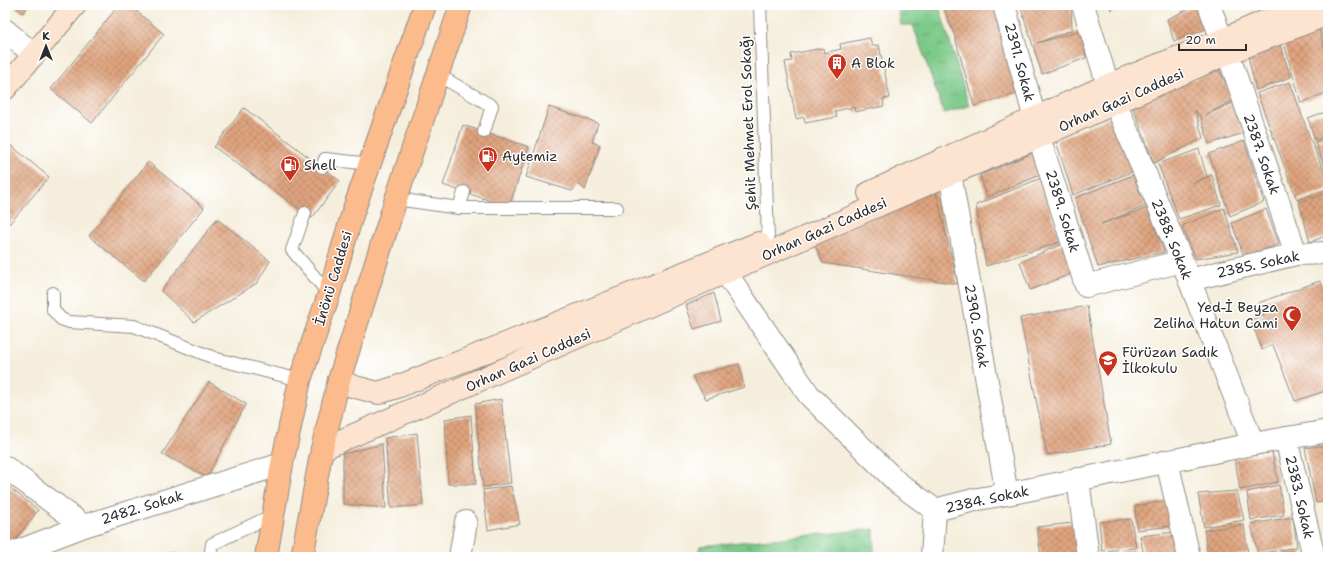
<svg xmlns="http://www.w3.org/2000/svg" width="1333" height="562" viewBox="0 0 1333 562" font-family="'Shantell Sans',sans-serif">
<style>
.grass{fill:url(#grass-tufts);stroke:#537a5a}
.building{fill:url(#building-cross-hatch)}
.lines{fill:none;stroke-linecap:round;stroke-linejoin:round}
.lane-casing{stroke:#908c84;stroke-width:14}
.street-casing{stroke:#908c84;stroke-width:24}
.secondary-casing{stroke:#908c84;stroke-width:24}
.primary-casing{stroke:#908c84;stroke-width:24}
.lane{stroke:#fff;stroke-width:12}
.street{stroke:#fff;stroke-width:22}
.secondary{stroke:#fde4d1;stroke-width:22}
.primary{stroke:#fbbb8d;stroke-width:22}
.labels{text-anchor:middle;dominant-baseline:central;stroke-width:3;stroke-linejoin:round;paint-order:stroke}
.street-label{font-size:14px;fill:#2b2b2b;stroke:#fff}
.poi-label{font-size:14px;fill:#2b2b2b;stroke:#fff;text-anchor:start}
</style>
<defs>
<pattern id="grass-tufts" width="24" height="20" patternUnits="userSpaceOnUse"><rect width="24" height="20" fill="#7bc989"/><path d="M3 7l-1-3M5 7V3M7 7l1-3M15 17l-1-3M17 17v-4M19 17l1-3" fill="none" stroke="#65a370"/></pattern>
<pattern id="building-cross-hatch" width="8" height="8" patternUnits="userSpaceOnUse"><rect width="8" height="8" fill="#e0a47f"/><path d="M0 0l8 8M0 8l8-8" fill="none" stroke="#b68668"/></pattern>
</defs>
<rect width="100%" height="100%" fill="#fff"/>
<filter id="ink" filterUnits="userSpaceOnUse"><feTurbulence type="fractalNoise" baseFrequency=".025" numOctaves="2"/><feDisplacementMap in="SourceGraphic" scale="8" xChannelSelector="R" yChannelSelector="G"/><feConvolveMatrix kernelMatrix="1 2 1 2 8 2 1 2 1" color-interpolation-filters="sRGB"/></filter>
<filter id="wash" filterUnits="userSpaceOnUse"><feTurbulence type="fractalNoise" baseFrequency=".012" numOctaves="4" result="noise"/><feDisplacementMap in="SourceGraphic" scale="16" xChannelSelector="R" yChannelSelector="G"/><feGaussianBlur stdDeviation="0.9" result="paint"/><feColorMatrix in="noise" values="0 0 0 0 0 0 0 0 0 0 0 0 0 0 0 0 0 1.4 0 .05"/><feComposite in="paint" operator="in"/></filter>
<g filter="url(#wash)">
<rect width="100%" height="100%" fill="#f5eedc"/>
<path class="grass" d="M897 5H915V8L940 9 969 106 944 113 913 25H901Z
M874 529V557H697L700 546Z"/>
<g id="blocks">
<path class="building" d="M13 5H29L23 13Z
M119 5H129L164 34 92 123 51 89Z
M943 5H994L1023 92 974 106 955 37Z
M1020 5H1071L1072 30 1037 43 1081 31 1086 58 1042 74Z
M1110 5H1122L1111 10Z
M1198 5 1206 29 1174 41 1167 19Z
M1318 25 1328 60V92L1301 103 1283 40Z
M870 38 872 46 879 45 890 98 883 99 884 106 855 112 854 107 835 111 837 117 805 123 804 117 796 119 785 62 792 61 791 54 823 48 824 53 841 49 840 44Z
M1280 45 1291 77 1256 90 1248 56Z
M1219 70 1234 100 1205 115 1233 103 1244 133 1209 144 1201 117 1195 110 1203 138 1154 163 1131 102Z
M1290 82 1310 138 1328 181V189L1297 200 1257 93Z
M549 107 598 123 592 142 600 145 585 190 579 184 572 191 526 177Z
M244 108 340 181 312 218 214 147Z
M1328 111V135L1315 140 1308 118Z
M1113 116 1134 171 1073 195 1056 141Z
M463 125 529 147 509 207 443 185Z
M1328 138V170L1326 171 1315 142Z
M1244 141 1264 202 1230 216 1209 154Z
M8 143 49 177 5 229V147Z
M1199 149 1207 177 1193 183 1212 175 1221 205 1179 219 1158 164Z
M1033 153 1040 175 987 197 980 175Z
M148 162 204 208 144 281 89 236Z
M1133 175 1146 206 1101 224 1148 208 1164 252 1098 267 1075 198Z
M1041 178 1060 242 986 266 976 205Z
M935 188 958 284 823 263 815 245Z
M1328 193V235L1310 242 1299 202Z
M1224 208 1238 252 1196 259 1182 226Z
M1266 209 1279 244 1244 257 1232 223Z
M217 219 270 261 257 283 194 322 161 291Z
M1065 243 1073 273 1030 290 1020 262Z
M1320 281 1326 293 1328 292V390L1295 401 1273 345 1262 350 1251 320 1264 315 1258 303Z
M714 293 721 321 694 329 686 305Z
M1087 306 1111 444 1047 455 1020 318Z
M739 364 744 387 706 399 692 376Z
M209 382 246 404 207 477 162 454Z
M501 399 511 483 483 487 475 404Z
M471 415 476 484H448L445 419Z
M417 433 423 505 391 508 385 438Z
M382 444 386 508 343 504V454Z
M1328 445V501L1316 503 1305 448Z
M1272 452 1278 482 1240 490 1235 459Z
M5 484 38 510 14 542 5 536Z
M1279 485 1284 515 1251 520 1247 492Z
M511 486 520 524 488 530 483 490Z
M1237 491 1244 520 1204 527 1198 494Z
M1170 500 1173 526 1137 530 1135 506Z
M1293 517 1297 547 1258 554 1251 524Z
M1131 519 1136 548 1102 551 1099 522Z
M1073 523 1080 557H1041L1037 527Z
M1244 525 1248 553 1230 557H1208L1204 530Z
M1175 532 1180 557H1144L1140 536Z
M1136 551 1137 557H1101V555Z
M1300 551 1301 557H1257V556Z
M172 553 192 556V557H171Z"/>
</g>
</g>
<g filter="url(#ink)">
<use href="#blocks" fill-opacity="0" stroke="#908c84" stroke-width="1"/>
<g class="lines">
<defs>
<path id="lane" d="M760 5 768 239
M438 75 492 106 484 132
M322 167 325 159 371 164
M396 199 459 208 464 192
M459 208H617
M305 213 292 250 329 294
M53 293V310L61 319 69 322 134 326 217 359 300 380
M210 557 212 544 273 515"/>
<path id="street" d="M1004 5 1035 119
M1083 5 1108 85
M1209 5 1222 40
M5 30 34 55
M1228 53 1296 254
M1115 102 1182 261 1253 444
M1039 137 1086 286 1182 261
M944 158 950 174 1007 494
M726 273 809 395 898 483 935 510 978 499 1007 494 1253 444 1328 431
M1189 280 1296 254 1328 253
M1286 438 1314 557
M1167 461 1189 557
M5 467 84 526
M1078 479 1088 557
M5 556 84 526 282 464
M460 557 466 522
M932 557 935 510"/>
<path id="secondary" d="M5 89 75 5
M869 193 1108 85 1222 40 1302 5
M339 380 352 386 378 393 397 387 759 243
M322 449 950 174 1039 137 1228 53 1328 14"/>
<path id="primary" d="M266 557 282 464 300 380 329 294 353 212 425 5
M302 557 322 449 339 380 396 199 461 5"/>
</defs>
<use href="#lane" class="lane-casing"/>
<use href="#street" class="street-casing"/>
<use href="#secondary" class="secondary-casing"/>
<use href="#primary" class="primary-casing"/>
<use href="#lane" class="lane"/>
<use href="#street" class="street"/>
<use href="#secondary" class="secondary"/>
<use href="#primary" class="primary"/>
</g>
</g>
<defs>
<symbol id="building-pin" viewBox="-11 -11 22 30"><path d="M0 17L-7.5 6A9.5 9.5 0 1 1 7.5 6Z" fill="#c8321e" stroke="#fff"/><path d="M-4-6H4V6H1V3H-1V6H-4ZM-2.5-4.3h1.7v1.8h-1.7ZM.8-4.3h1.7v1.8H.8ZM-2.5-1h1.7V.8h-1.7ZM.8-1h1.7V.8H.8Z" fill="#fff"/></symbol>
<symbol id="fuel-pin" viewBox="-11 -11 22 30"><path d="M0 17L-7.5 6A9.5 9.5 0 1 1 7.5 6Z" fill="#c8321e" stroke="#fff"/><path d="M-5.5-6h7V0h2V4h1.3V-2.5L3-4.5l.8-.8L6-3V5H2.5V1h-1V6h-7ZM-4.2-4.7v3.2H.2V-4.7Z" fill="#fff"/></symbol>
<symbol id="mosque-pin" viewBox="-11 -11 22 30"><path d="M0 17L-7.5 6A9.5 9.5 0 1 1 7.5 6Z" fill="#c8321e" stroke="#fff"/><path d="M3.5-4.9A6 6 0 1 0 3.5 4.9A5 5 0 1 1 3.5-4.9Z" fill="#fff"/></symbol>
<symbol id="school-pin" viewBox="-11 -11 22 30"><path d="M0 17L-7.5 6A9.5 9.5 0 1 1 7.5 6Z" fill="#c8321e" stroke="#fff"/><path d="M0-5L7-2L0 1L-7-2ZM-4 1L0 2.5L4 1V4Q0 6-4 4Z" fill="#fff"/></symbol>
</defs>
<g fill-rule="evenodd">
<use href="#building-pin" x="826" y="52" width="22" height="30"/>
<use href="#fuel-pin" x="477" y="145" width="22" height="30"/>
<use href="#fuel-pin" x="279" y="154" width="22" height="30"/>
<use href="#mosque-pin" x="1281" y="304" width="22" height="30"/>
<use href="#school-pin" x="1097" y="349" width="22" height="30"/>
</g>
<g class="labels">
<g class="street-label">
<text transform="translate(1020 62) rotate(75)">2391. Sokak</text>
<text transform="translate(1121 100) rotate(-24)">Orhan Gazi Caddesi</text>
<text transform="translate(748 123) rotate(-92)">Şehit Mehmet Erol Sokağı</text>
<text transform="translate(1262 154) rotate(71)">2387. Sokak</text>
<text transform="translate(1063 211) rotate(73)">2389. Sokak</text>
<text transform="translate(824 229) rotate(-24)">Orhan Gazi Caddesi</text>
<text transform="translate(1172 239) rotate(68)">2388. Sokak</text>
<text transform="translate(1258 264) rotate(-12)">2385. Sokak</text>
<text transform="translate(333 278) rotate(-73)">İnönü Caddesi</text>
<text transform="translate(977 326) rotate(80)">2390. Sokak</text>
<text transform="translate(528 360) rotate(-24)">Orhan Gazi Caddesi</text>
<text transform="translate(1300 497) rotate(77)">2383. Sokak</text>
<text transform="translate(987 499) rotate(-12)">2384. Sokak</text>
<text transform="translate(142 507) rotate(-17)">2482. Sokak</text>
</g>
<g class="poi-label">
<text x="851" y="63">A Blok</text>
<text x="502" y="156">Aytemiz</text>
<text x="304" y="165">Shell</text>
<text x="1278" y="307" text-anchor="end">Yed-İ Beyza<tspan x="1278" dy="16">Zeliha Hatun Cami</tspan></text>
<text x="1122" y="352">Fürüzan Sadık<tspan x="1122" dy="16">İlkokulu</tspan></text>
</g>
</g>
<rect width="1333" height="562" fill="none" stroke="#fff" stroke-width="20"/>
<g transform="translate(46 46)" stroke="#ffffff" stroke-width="3" paint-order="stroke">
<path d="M0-3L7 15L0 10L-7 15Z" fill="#2b2b2b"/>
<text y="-6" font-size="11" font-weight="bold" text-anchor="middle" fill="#2b2b2b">K</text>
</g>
<path d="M1179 44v6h67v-6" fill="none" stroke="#2b2b2b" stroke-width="2"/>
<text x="1185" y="44" font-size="12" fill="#2b2b2b" stroke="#ffffff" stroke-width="3" paint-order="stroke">20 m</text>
</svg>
